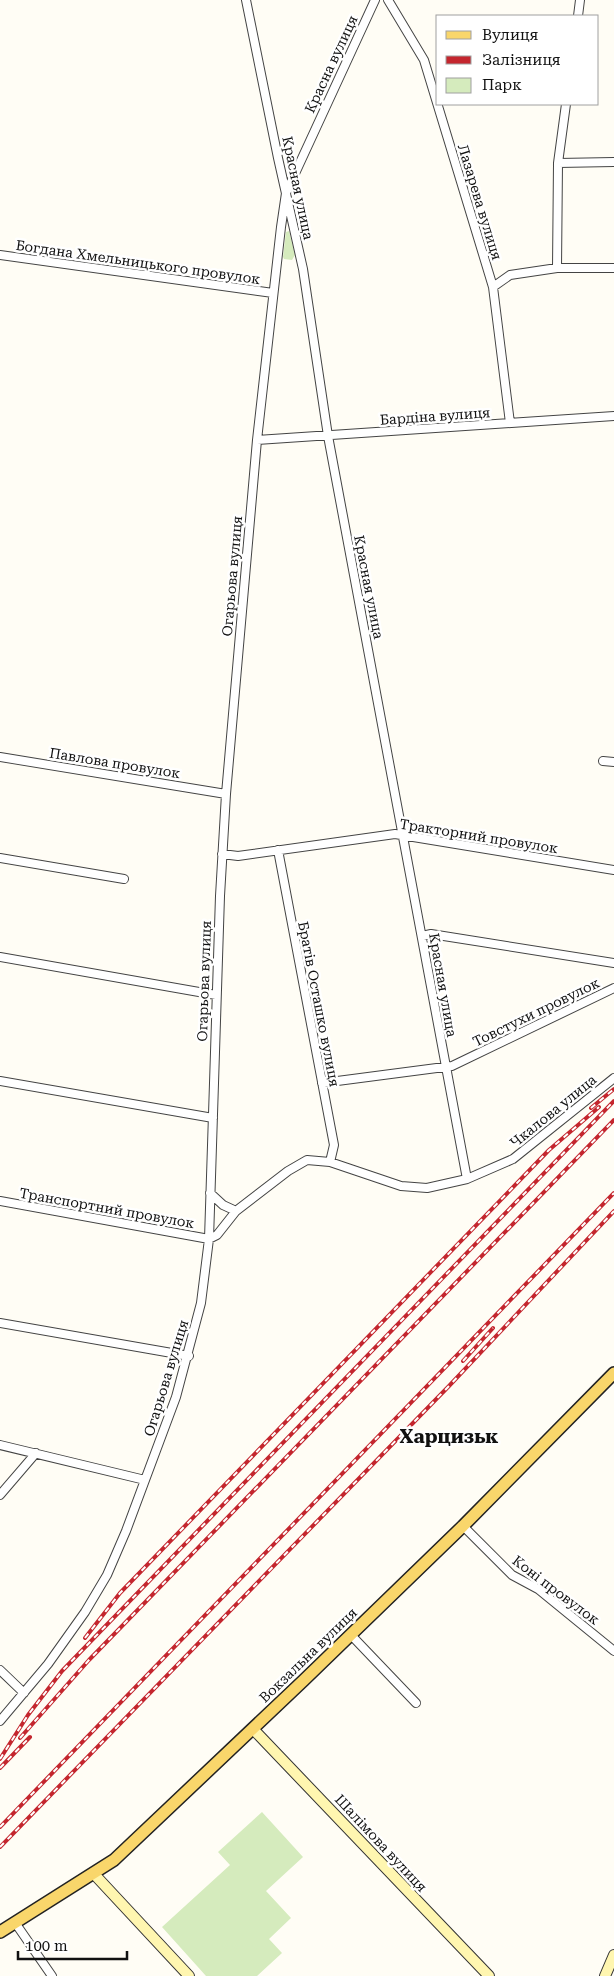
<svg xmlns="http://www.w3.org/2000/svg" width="614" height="1976" viewBox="0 0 614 1976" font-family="'Roboto Serif',serif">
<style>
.green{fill:#d5ebbd}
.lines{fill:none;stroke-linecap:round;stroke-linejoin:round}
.street-casing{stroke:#444;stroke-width:10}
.secondary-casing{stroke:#333;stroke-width:12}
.primary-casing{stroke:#222;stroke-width:14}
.street{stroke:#fff;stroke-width:8}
.secondary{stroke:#fff6b0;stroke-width:10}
.primary{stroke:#f9d66b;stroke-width:11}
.rail-casing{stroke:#c4262e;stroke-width:4}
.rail{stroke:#fff;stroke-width:2;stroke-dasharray:5.5;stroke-linecap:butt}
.labels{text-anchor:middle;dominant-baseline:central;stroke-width:5;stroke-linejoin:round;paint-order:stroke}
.street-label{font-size:14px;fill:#111;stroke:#fff}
.district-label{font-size:19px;font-weight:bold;fill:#111;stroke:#fff}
</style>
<rect width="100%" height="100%" fill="#fffdf5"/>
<path class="green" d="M289 231 295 255 292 260 284 259 283 257 286 232Z
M262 1812 303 1857 266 1891 291 1918 269 1939 282 1953 257 1976H206L162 1927 230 1865 218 1852Z"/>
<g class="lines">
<defs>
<path id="street" d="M246 0 278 158 303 269 328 436 467 1179
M388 0 424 60 493 287 510 423
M578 16 580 0
M558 163 614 162
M0 255 273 293
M557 268 558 163 566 104
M493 287 510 275 557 268H614
M257 440 614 416
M0 757 226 794
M603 761 614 762
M278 850 334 1145 330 1162
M222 854 238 856 395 834 614 870
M0 858 124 879
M422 936 431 934 614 963
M0 957 216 995
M0 1081 213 1118
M322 1083 452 1066 614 988
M210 1193 223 1205 236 1211 288 1171 307 1160 330 1162 401 1186 427 1188 467 1179 513 1159 614 1078
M0 1201 209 1239 217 1235 236 1211
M0 1323 189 1356
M0 1445 145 1480
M0 1495 36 1453
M463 1526 512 1575 538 1589 614 1651
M351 1635 416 1703
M0 1670 24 1693
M0 1721 48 1664 85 1612 107 1575 126 1531 176 1397 201 1303 209 1239 220 896 226 794 257 440 281 227 286 193 375 0
M16 1924 52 1976"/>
<path id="secondary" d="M253 1729 489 1976
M94 1874 189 1976
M605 1976 614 1955"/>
<path id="primary" d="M0 1932 114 1860 304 1680 463 1526 614 1373"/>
</defs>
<use href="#street" class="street-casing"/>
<use href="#secondary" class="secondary-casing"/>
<use href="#primary" class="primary-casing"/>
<use href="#street" class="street"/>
<use href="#secondary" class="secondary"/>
<use href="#primary" class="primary"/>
<defs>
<path id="rail" d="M591 1108 614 1089
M463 1361 493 1328
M85 1638 120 1593 549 1150 599 1107
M20 1738 89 1660 614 1120
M0 1759 28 1715 62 1671 614 1101
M0 1768 30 1737
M0 1827 614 1193
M0 1847 449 1386 614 1211"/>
</defs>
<use href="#rail" class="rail-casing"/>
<use href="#rail" class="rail"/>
</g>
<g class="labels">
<g class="street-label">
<text transform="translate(331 64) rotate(-65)">Красна вулиця</text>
<text transform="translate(298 188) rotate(78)">Красная улица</text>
<text transform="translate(480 202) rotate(73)">Лазарева вулиця</text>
<text transform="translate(138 262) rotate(8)">Богдана Хмельницького провулок</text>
<text transform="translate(435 416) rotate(-4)">Бардіна вулиця</text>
<text transform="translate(232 576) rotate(-85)">Огарьова вулиця</text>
<text transform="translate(369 587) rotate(79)">Красная улица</text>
<text transform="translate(115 763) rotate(9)">Павлова провулок</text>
<text transform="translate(479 836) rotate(9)">Тракторний провулок</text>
<text transform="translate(204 981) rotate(-88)">Огарьова вулиця</text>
<text transform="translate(443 985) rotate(80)">Красная улица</text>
<text transform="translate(319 1004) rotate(79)">Братів Осташко вулиця</text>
<text transform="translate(536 1012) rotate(-26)">Товстухи провулок</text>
<text transform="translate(553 1111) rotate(-39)">Чкалова улица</text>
<text transform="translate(107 1208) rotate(10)">Транспортний провулок</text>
<text transform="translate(166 1378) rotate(-73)">Огарьова вулиця</text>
<text transform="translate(556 1590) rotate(37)">Коні провулок</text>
<text transform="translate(308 1655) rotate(-44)">Вокзальна вулиця</text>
<text transform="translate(381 1843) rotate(47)">Шалімова вулиця</text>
</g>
<g class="district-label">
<text x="449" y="1436">Харцизьк</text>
</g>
</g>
<rect x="436" y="15" width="162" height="90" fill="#ffffff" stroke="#a0a0a0"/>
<rect x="446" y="31" width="25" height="8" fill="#f9d66b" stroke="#a0a0a0"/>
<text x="482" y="40" font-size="15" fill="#111111">Вулиця</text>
<rect x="446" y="56" width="25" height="8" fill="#c4262e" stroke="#a0a0a0"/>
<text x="482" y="65" font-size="15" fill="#111111">Залізниця</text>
<rect x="446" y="78" width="25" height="15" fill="#d5ebbd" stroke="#a0a0a0"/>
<text x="482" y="90" font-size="15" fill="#111111">Парк</text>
<path d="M18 1951v8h109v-8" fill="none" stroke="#111111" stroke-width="2.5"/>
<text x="25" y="1951" font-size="15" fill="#111111" stroke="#ffffff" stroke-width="4" paint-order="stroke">100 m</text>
</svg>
